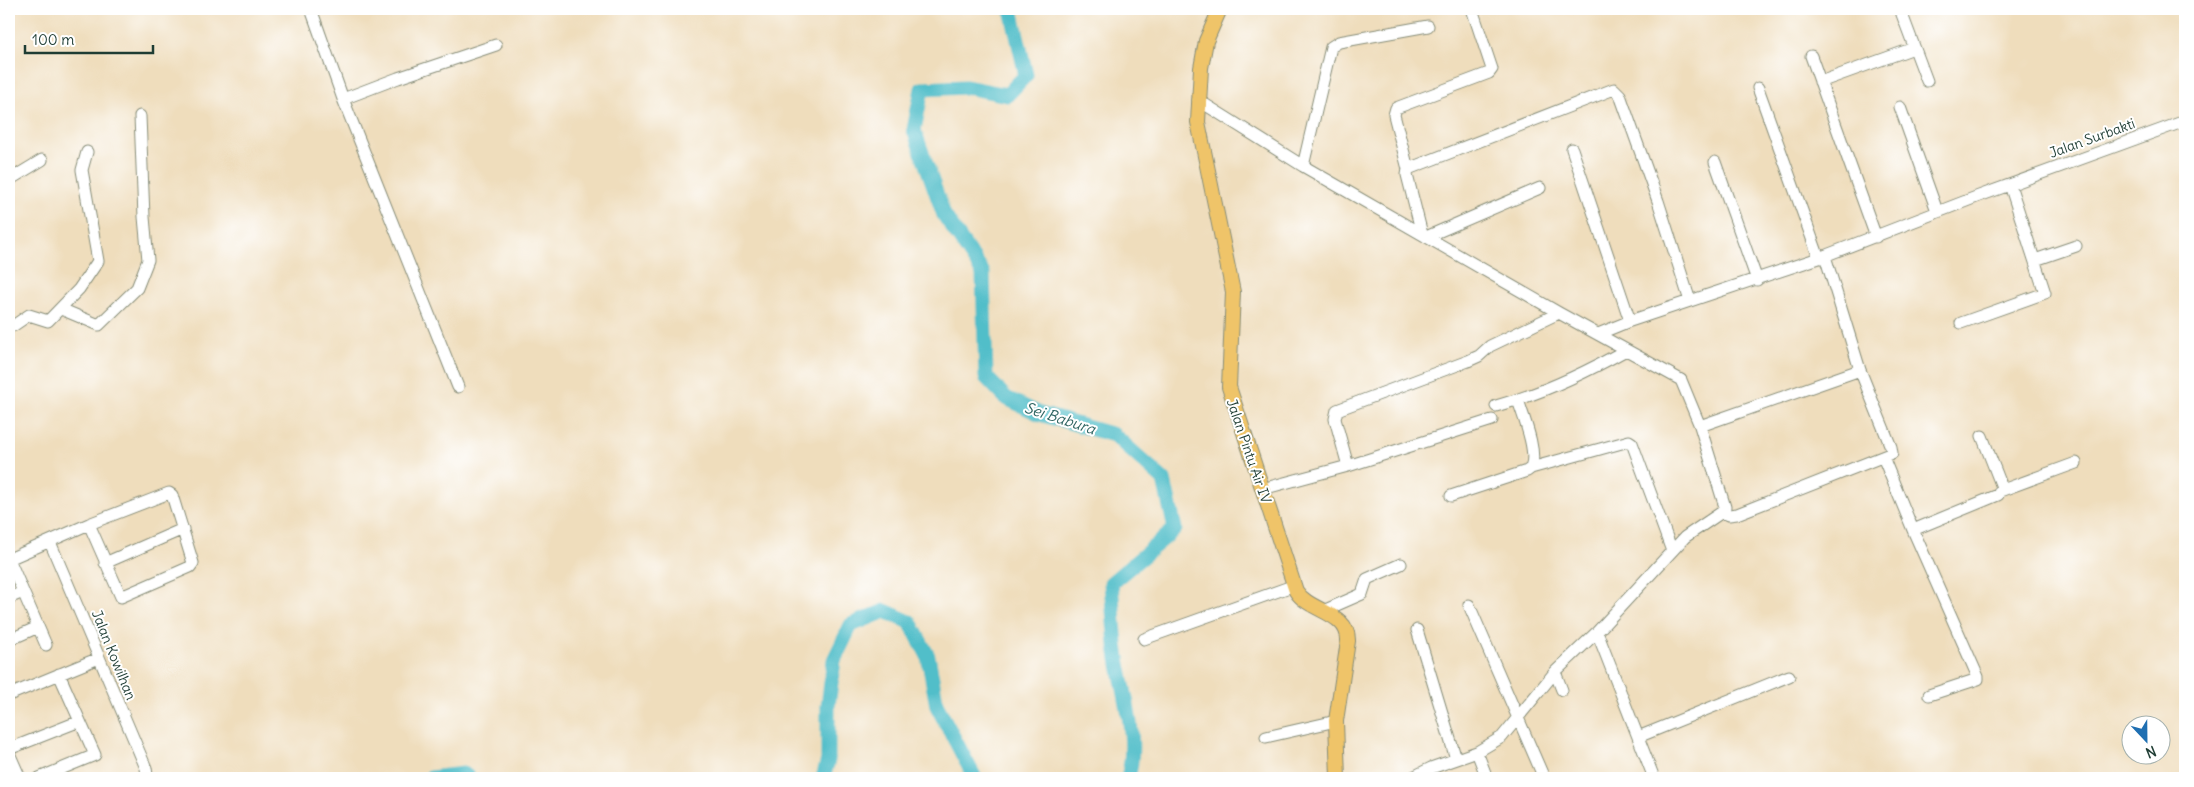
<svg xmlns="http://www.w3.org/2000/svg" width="2194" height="787" viewBox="0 0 2194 787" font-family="Delius,sans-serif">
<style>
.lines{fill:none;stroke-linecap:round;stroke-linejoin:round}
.river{stroke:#51bec9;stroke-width:15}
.minor-casing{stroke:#878d78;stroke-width:13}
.major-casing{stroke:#878d78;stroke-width:16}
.minor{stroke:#fff;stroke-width:11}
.major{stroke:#efc469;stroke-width:14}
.labels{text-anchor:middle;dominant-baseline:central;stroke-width:4;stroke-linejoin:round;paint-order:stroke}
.street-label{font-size:14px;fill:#1f3d34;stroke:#fff}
.water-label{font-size:15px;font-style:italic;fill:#2e6461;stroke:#fff}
</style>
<rect width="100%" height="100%" fill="#fff"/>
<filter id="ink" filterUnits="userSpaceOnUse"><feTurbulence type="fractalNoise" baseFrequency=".02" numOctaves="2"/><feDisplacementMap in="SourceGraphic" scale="10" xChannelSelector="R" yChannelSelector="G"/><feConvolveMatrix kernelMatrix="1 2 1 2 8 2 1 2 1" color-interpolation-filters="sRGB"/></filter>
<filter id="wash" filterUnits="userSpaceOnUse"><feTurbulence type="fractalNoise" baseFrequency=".0096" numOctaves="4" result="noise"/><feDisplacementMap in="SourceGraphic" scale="20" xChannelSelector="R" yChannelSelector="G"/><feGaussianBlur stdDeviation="1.12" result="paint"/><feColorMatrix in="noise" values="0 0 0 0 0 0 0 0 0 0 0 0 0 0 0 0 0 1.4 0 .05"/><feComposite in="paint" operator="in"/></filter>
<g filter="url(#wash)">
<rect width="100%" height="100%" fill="#efddbc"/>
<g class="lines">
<path class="river" d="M1011 9 1026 75 1007 95 966 87 922 89 914 130 944 215 983 273 986 377 1006 398 1040 414 1114 435 1164 480 1175 529 1111 583C1113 606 1114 630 1117 652 1123 694 1139 736 1128 778
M430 778 464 774 469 778
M823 778 828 760V706L834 660 851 625 885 611 910 622 928 656 937 706 975 778"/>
</g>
</g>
<g filter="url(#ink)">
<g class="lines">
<defs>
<path id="minor" d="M311 9 343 99 458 387
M1900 9 1927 81
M1811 56 1876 237
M1820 82 1914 48
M1758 88 1819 258
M343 99 398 78 496 45
M1198 100 1303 166 1559 313 1681 380 1700 426 1725 507 1722 512 1685 537 1597 632 1555 672 1502 737 1477 752 1431 768 1411 778
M1900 107 1937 211
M1572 149 1630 321
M1715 162 1757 280
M1303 166 1331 47 1339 42 1428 26
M1408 169 1394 115 1396 108 1489 73 1492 69 1472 9
M9 180 42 160
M1422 234 1407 175 1408 169 1614 89 1620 95 1658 201 1690 301
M1426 237 1540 188
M2035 260 2076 246
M61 309 99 325 137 288 148 260 144 217 140 116
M1961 323 2045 293 2010 185
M9 326H13L29 315 48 321 79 289 98 261 82 170 87 152
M1598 334 1630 321 1819 258 1979 196 2185 121
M1518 400C1523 416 1538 452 1531 468
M1496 406C1541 394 1585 373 1626 350
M1700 426 1860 370
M1883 457 1913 530 1978 677V679L1929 695
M1348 466 1335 419 1337 410 1468 361 1479 356 1490 346 1559 313
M1262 489 1348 466 1492 420
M2000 491 2076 463
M1451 496 1527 471 1531 468 1629 441 1632 443 1672 551
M1722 512 1729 515 1737 514 1892 453 1891 447 1860 370 1825 256
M1913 530 1998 495 2002 487 1982 436
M50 542 146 768 147 775 143 778
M9 559 89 524 169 493 172 495 193 563 190 567 121 597 89 524
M9 559 46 645
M105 563 183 529
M9 598 23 592
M1469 605 1544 778
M1323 611 1362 594 1367 579 1401 564
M1417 630 1456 759
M1597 632 1654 778
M1144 639 1295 585
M9 640 38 627
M1555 672 1562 690
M9 695 99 658
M1266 737 1336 721
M1638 737 1789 676
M9 749 80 721
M1477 752 1487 778
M9 753 20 778
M39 778 95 755 59 674"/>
<path id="major" d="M1220 9 1206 41 1201 68 1198 122 1233 292 1229 387 1296 591C1309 612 1349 612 1348 641L1336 721 1338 778"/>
</defs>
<use href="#minor" class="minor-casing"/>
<use href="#major" class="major-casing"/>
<use href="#minor" class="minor"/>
<use href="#major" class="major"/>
</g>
</g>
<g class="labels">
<g class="street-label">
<text transform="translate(2092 138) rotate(-20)">Jalan Surbakti</text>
<text transform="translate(1249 451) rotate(71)">Jalan Pintu Air IV</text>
<text transform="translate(114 655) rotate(68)">Jalan Kowilhan</text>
</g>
<g class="water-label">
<text transform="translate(1060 418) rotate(18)">Sei Babura</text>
</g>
</g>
<rect width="2194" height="787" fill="none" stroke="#fff" stroke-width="30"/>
<g transform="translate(2146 740) rotate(158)"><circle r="24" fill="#ffffff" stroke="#a5b1ae"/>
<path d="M0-4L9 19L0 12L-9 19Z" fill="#1f6fb2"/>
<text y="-8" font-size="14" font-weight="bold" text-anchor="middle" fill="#1f3d34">N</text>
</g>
<path d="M25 45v8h128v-8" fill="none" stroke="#1f3d34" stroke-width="2.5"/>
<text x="32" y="45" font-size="15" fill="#1f3d34" stroke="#ffffff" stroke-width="4" paint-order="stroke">100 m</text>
</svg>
